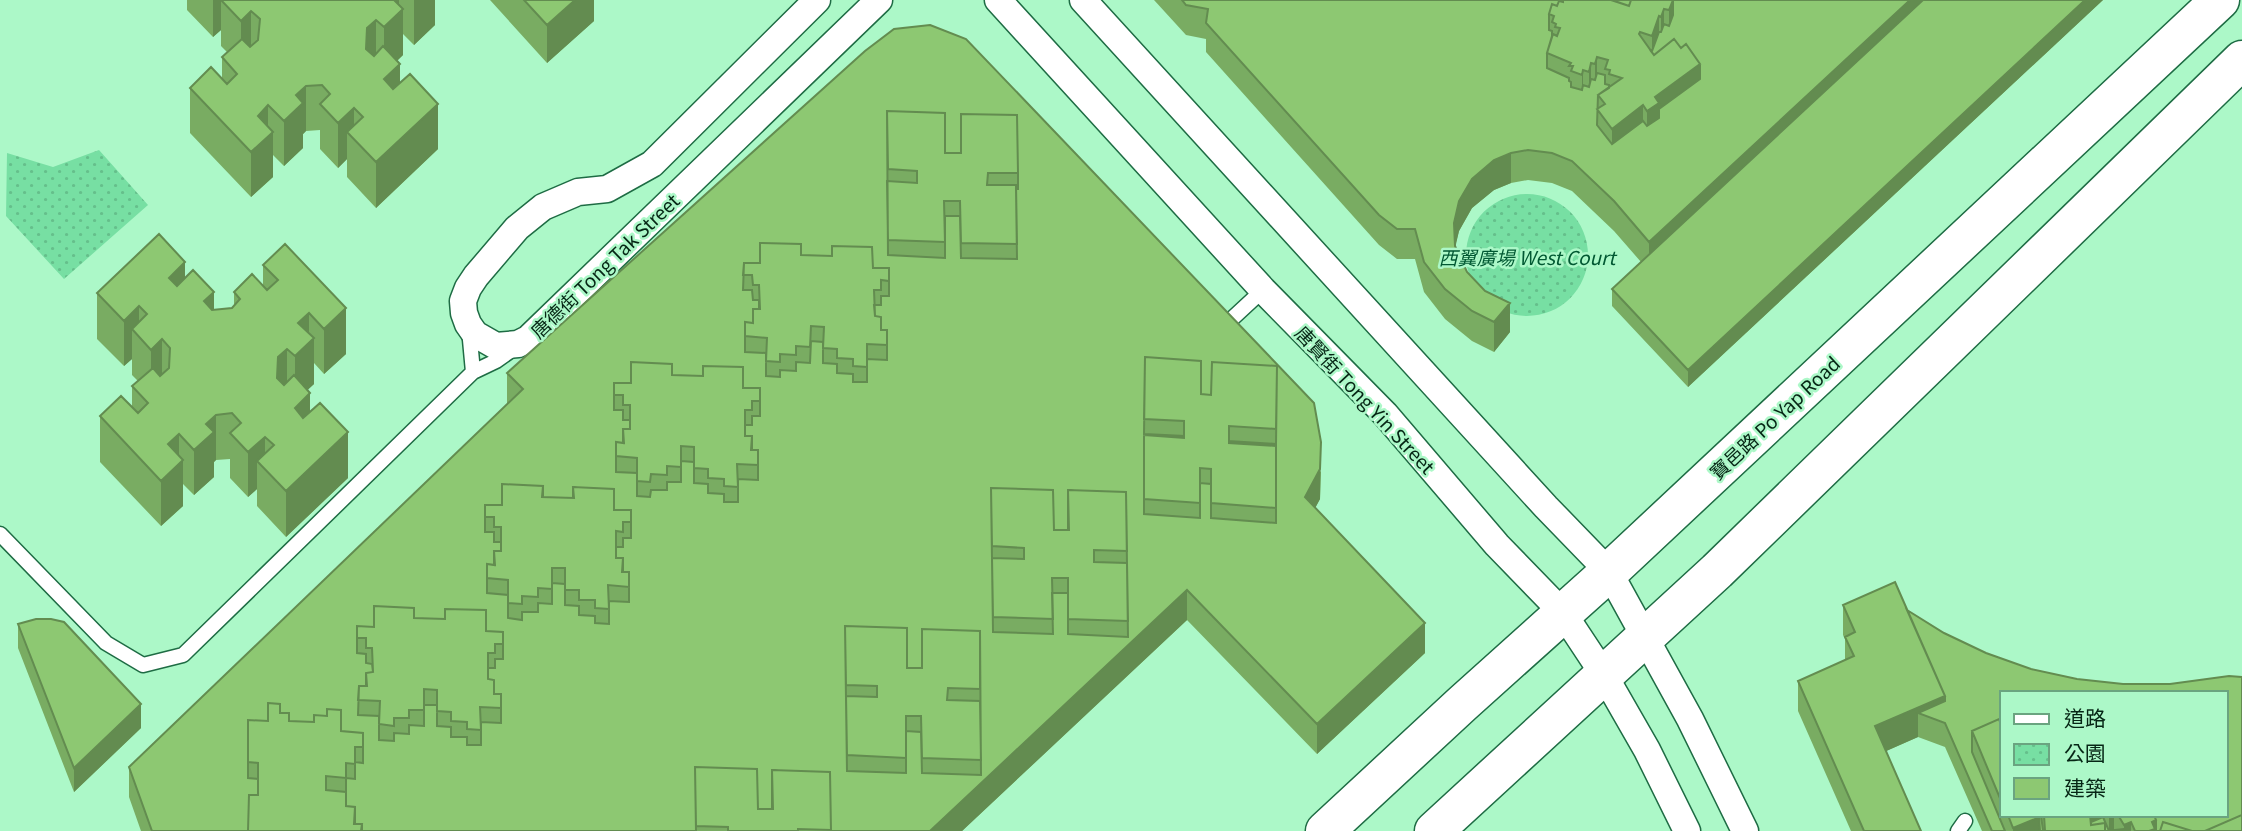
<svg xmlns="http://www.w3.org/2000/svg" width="2242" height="831" viewBox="0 0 2242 831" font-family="Georgia,'Noto Sans TC',serif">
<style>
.park{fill:url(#park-dots)}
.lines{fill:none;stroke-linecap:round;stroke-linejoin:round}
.service-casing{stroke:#1e6c44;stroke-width:17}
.minor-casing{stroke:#1e6c44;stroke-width:29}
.secondary-casing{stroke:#1e6c44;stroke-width:41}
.service{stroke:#fff;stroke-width:14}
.minor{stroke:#fff;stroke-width:26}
.secondary{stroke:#fff;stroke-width:38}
.wall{fill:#79ac62;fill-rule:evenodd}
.shaded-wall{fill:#638c50}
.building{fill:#8dc872;stroke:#638c50;stroke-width:2;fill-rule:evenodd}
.labels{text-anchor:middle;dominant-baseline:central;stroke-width:5;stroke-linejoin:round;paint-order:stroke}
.park-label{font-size:19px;font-style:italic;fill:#005832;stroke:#acf8c8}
.street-label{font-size:19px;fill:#062615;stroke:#acf8c8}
</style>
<defs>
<pattern id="park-dots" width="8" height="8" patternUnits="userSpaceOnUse" patternTransform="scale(1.75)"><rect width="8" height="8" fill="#77dfa3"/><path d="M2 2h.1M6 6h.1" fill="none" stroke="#65bf8b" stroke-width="1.8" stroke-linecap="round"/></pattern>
</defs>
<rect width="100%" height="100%" fill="#acf8c8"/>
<path class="park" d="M99 150 148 205 64 279 6 216 7 153 53 167Z
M1466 255a61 61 0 1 1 122 0a61 61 0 1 1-122 0Z"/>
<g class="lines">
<defs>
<path id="service" d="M1222 328 1263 290
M469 329 473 372
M0 534 106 643 143 665 183 655 473 372 496 361 513 349
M1958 831 1965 821"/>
<path id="minor" d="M817 0 652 164 607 189 578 192 543 207 517 228 476 276 468 288 463 301 464 313 468 324 475 334 496 346 518 344 528 339 879 0
M998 0 1263 290 1385 414 1497 545 1563 613 1604 675 1647 750 1687 831
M1083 0 1546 507 1609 572 1690 719 1745 831"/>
<path id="secondary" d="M1325 831 1462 704 1609 572 2220 0
M1434 831 1717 571 2242 60"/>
</defs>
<use href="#service" class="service-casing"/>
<use href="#minor" class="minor-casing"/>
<use href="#secondary" class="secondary-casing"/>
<use href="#service" class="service"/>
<use href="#minor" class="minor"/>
<use href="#secondary" class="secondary"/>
</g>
<path class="wall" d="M187 0H435V25L414 45 403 34V55L397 61 400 83 438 149 376 208 347 177V159L338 168 320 149V130L306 131 303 134V148L284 166 273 155V177L251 197 190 133V88L222 79V57L227 52 221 46V30L213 37 187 10Z
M490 0H594V21L547 63Z
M1154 0H2103L1688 387 1612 306V289L1641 262 1614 231 1572 191 1552 183 1528 180 1511 183 1494 190 1472 208 1459 231 1455 246 1467 272 1510 332 1494 352 1472 341 1445 319 1424 292 1415 259H1397L1379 245 1206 52V39L1186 35Z
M894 29 1321 472 1320 499 1315 508 1425 653 1317 754 1187 620 962 831H141L129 797V767L508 404 507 403V373Z
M285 244 346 354 324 374 314 363V384L307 390 310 412 348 478 286 537 257 506V489L248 497 230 478V459L216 460 214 462V477L194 495 183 484V506L161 526 100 462V416L132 408V386L138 381 132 375V359L124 366 97 339V293L185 278 214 310 232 308 234 306V292L263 286V265Z
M1895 582 1907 610 1944 633 1986 653 2031 669 2077 679 2123 684H2170L2229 676 2242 677V831H1982L1945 747 1918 737 1886 751 1921 831H1851L1798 711V681L1845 660V639L1843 635V605ZM2002 693H2226V815H2002Z
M18 624 141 728 74 792 18 648Z"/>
<path class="shaded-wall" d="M213 0H229H221V30L213 37Z
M388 0H399V14L403 9V55L384 73V27Z
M414 0H435V25L414 45Z
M575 0H594V21L547 63V25Z
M1667 0H1679L1669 56V10Z
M1910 0H1942L1649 272V242Z
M2085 0H2103L1688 387V370Z
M1664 9V54L1661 62V17Z
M251 11V56L241 66V21Z
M1659 16V61L1700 64V109L1647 156V111L1652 68V36Z
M376 20V65L366 95 367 28Z
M1597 57V103L1595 110V64Z
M1591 63V109L1589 117V72Z
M400 64V109L384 79Z
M1583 70V115L1582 120V75Z
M306 86V131L303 134V148L284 166V121L296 95Z
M438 104V149L376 208V162Z
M268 105V136L273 132V177L251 197V152L258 116Z
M1643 105V151L1612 174V129Z
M354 108V139L347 132V159L338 168V123Z
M1511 153V183L1494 190 1472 208 1459 231 1454 253V223L1459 201 1472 179 1494 160Z
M185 262V307L169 278Z
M214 292V337L204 301Z
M1510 303V332L1494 352V322Z
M139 306V337L132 329V359L124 366V321Z
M346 308V354L324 374V329Z
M309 313V343L314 338V384L295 402V356L298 323Z
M162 339V384L151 395V350Z
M287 349V394L277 378 278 357Z
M310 393V438L295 408Z
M216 415V460L214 462V477L194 495V450L206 424Z
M348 432V478L286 537V491Z
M179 434V464L183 460V506L161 526V481L168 444Z
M265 437V469L257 461V489L248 497V452Z
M1321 442 1320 499 1305 527V497Z
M1187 590V620L962 831H930Z
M1425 623V653L1317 754V724Z
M1945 696V723L1918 713V737L1875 756V726Z
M141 704V728L74 792V768Z
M2089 815H2103V831H2090Z
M2109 815H2114V831H2109Z
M2040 817V831H2013V828Z
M2147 818 2156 820V831H2149Z
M2131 822V831H2124V825Z"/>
<path class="building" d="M221 0H394L403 9 384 27 376 20 367 28 366 49 374 56 383 46 400 64 384 79 393 89 410 74 438 104 376 162 347 132 363 117 354 108 338 123 320 104 330 94 322 85 306 86 296 95 303 103 284 121 268 105 258 116 273 132 251 152 190 88 211 67 227 84 237 74 222 57 242 39 250 47 258 40 260 19 251 11 241 21Z
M524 0H575L547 25Z
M1182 0H1563V2L1559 1 1557 6 1552 4 1549 14V30L1552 31V36L1547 53V68L1569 78V81L1571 82V87L1582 90 1583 85 1589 87 1591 79 1595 80 1597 73 1605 75V84L1609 85V88L1598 95 1597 125 1612 144 1643 121 1647 126 1659 118V109L1700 79V64L1686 44 1681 48 1674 39 1654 55 1650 50 1652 51 1659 32H1661L1664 24 1669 26 1673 15V0H1910L1649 242 1614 201 1572 161 1552 153 1528 150 1511 153 1494 160 1472 179 1459 201 1454 223 1455 246 1467 272 1485 291 1510 303 1494 322 1472 311 1445 289 1424 262 1415 229H1397L1379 215 1206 23 1208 9 1186 5Z
M1563 0H1611L1629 6 1631 0H1673L1669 10 1664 9 1661 17 1659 16 1652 36 1640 32 1639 34 1654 55 1674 39 1681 48 1686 44 1700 64 1655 97 1659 103 1647 111 1643 105 1612 129 1597 109 1605 104 1598 95 1622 78 1609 74 1610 70 1605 69 1608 60 1597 57 1595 64 1591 63 1589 72 1583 70 1582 75 1571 71 1573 66H1569L1571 63 1547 53 1553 34 1557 36 1560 28 1555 27 1556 24 1552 22 1554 16 1549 14 1552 4 1557 6 1559 1 1563 2Z
M1612 0H1631L1629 6Z
M1923 0H2085L1688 370 1612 289Z
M930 25 966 39 1314 403 1321 442 1320 469 1305 497 1425 623 1317 724 1187 590 930 831H831L830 772 772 770V809H758L757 769 695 767 696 831H362V824H355V807L346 806V778L355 779V762L363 763V733L341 731V710L327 709V716L314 715V722L289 721V713H280V704L268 703V721L248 720V778L258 779V795H249L248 831H152L129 767 523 389 507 373 865 51 894 29ZM887 111 945 113V153H961V114L1017 115 1018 173V189H1016L1017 259 961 258 960 216H945V258L888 255ZM760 243 801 244V255L832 256V246L872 247 873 268H889V296H881V305H874L875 316 881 317V330H887V360L867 359V382H853V374L837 373V364L823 363V342L811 341 810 363 796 362V371L780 370V377L766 376V353L745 352V322L753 323V309H759V300H753L752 290H743L744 263H760ZM1145 357 1201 361V394L1211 395 1212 362 1277 366 1276 444 1229 441V443L1276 446V523L1211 518V484L1200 483V518L1144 514V435L1184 438V436L1144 434ZM631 362 672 364V375L703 376V366L743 367V388H760V416H752V425H745V436H752V450H758V480L738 479V502H724V494L708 493V484L694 483V462L681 461V482H667V490H651L650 497 637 496V473L616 472V442L623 443V429H630V420H623V410H614V383H631ZM502 484 543 486V497L573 498V487L614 489V510H631V538H623V547H616V558H623V572H629V602L609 601V624L595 623V616L579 615V606L565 605V584L552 583V604L538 603V612H522V620L508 618V595L487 593V564L494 565V551H501V542H494V532H485V505H502ZM991 488 1053 490 1054 530H1068V490L1126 492 1128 637 1068 634V593H1052L1053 634 993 632ZM374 606 414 608V618L445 619V609L486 610V631L503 632V659H495V668H488V679L494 680V694H501V723L481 722V745H467V737H451V727L437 726V705H424V726L409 725V734L394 733V741L379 740V716L358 715 359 686H366V673L373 672 372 664 366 663V654L357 653V626L374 627ZM845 626 907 628V668H922V629L980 631 981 775 922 773 921 732 906 731V773L847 771Z
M887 111 945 113V153H961V114L1017 115 1018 173H988L987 185H1016L1017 244 961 243 960 201H944L945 242 888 240 887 181 917 183V171L888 169Z
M159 234 185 262 169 278 177 286 193 270 214 292 204 301 212 310 232 308 240 299 234 292 252 274 267 290 278 280 263 265 285 244 346 308 324 329 309 313 298 323 314 338 295 356 287 349 278 357 277 378 284 385 294 375 310 393 295 408 303 418 320 403 348 432 286 491 257 461 274 445 265 437 248 452 230 433 241 423 232 413 216 415 206 424 214 432 194 450 179 434 168 444 183 460 161 481 100 416 121 396 138 413 148 403 132 386 153 368 160 376 169 368 170 348 162 339 151 350 132 329 147 314 139 306 124 321 97 293Z
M760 243 801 244V255L832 256V246L872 247 873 268H889V281L881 280V290H874L875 316 881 317V330H887V345L867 344V367L853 366V359L837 358V349L823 348 824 327 811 326 810 347 796 346V355L780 354V362L766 361 767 338 745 336V322L753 323V309H760L759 285H753L752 275H743L744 263H760Z
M1145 357 1201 361V394L1211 395 1212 362 1277 366 1276 429 1229 426V443L1276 446V508L1211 503V469L1200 468V503L1144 499V435L1184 438V421L1144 419Z
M631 362 672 364V375L703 376V366L743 367V388H760V401H752V410H745V436H752L751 450H758V465L737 464 738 487 724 486V479L708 478V469L694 468V447L681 446V467L667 466V475L651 474 650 482 637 481V458L616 456V442L624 443 623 429H630V405H623V395H614V383H631Z
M502 484 543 486 542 497 574 498 573 487 614 489V510H631V522H623V532L616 531V558H623L622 572H629V587L608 585 609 609 595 608V600H579V590H565V568H552V589L538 588V597L522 596V604L508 603V580L487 578V564L495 565 494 551H501V527H494V517H485V505H502Z
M991 488 1053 490 1054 530H1069L1068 490 1126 492 1127 551 1094 550V562L1127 563 1128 621 1068 619V578H1052L1053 619 993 617 992 558 1024 559V548L992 546Z
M1895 582 1945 696 1875 726 1921 831H1864L1798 681 1854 656 1845 637 1855 632 1843 605Z
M374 606 414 608V618L445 619V609L486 610V631L503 632V644H495V653H488V679L494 680V694H501V708L480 707 481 730 467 729V722L451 721V712L437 711V690L424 689V710H409V718H394V726L379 724 380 701 358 700 359 686H367L366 673 373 672 372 648H366V638H357V626L374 627Z
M1907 610 1944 633 1986 653 2031 669 2077 679 2123 684H2170L2229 676 2242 677V815L2205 831H2192L2163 822 2160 831H2156V820L2154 815H2226V693H2002V728L1999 719 1972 731V752L2005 831H1992L1945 723 1918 713 1945 701V696Z
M36 619H51L64 622 141 704 74 768 18 624Z
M845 626 907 628V668H922V629L980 631V689L948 688 947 700 980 701 981 760 922 758 921 716H906V758L847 755 846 696 877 697V686L846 685Z
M268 703 280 704V713H289V721L314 722V715L327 716V709L341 710V731L363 733V747H355V764L346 763V778L326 776V790L346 792V806L355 807 354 824H362L361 831H248L249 795H258V763L248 762V720L268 721Z
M1999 719 2002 728V803L1972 731Z
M695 767 757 769 758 809H773L772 770 830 772 831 830 798 829V831H728V827L696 826Z
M2008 815H2039L2040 817 2013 828Z
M2039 815H2041L2043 831H2040Z
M2044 815H2090L2091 825 2105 823V831H2045Z
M2118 815H2154L2156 820 2152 822 2155 829 2149 831H2135L2131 822 2124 825Z
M2242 815V831H2205Z
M2103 817 2109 831H2105V823L2091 825V822Z
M2163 822 2192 831H2160Z
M2123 829V831H2106Z"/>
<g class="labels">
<g class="park-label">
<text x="1527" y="256">西翼廣場 West Court</text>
</g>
<g class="street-label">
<text transform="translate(604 265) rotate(-44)">唐德街 Tong Tak Street</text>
<text transform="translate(1366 399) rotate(47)">唐賢街 Tong Yin Street</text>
<text transform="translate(1774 417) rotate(-43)">寶邑路 Po Yap Road</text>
</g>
</g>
<rect x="2000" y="691" width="228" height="126" fill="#acf8c8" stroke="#6aa480" stroke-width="2"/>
<rect x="2014" y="714" width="35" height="10" fill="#ffffff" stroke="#6aa480" stroke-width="2"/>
<text x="2064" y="726" font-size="21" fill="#062615">道路</text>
<rect x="2014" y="744" width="35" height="21" fill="url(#park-dots)" stroke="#6aa480" stroke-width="2"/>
<text x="2064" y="761" font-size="21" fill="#062615">公園</text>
<rect x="2014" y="778" width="35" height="21" fill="#8dc872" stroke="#6aa480" stroke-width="2"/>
<text x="2064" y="796" font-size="21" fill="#062615">建築</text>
</svg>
